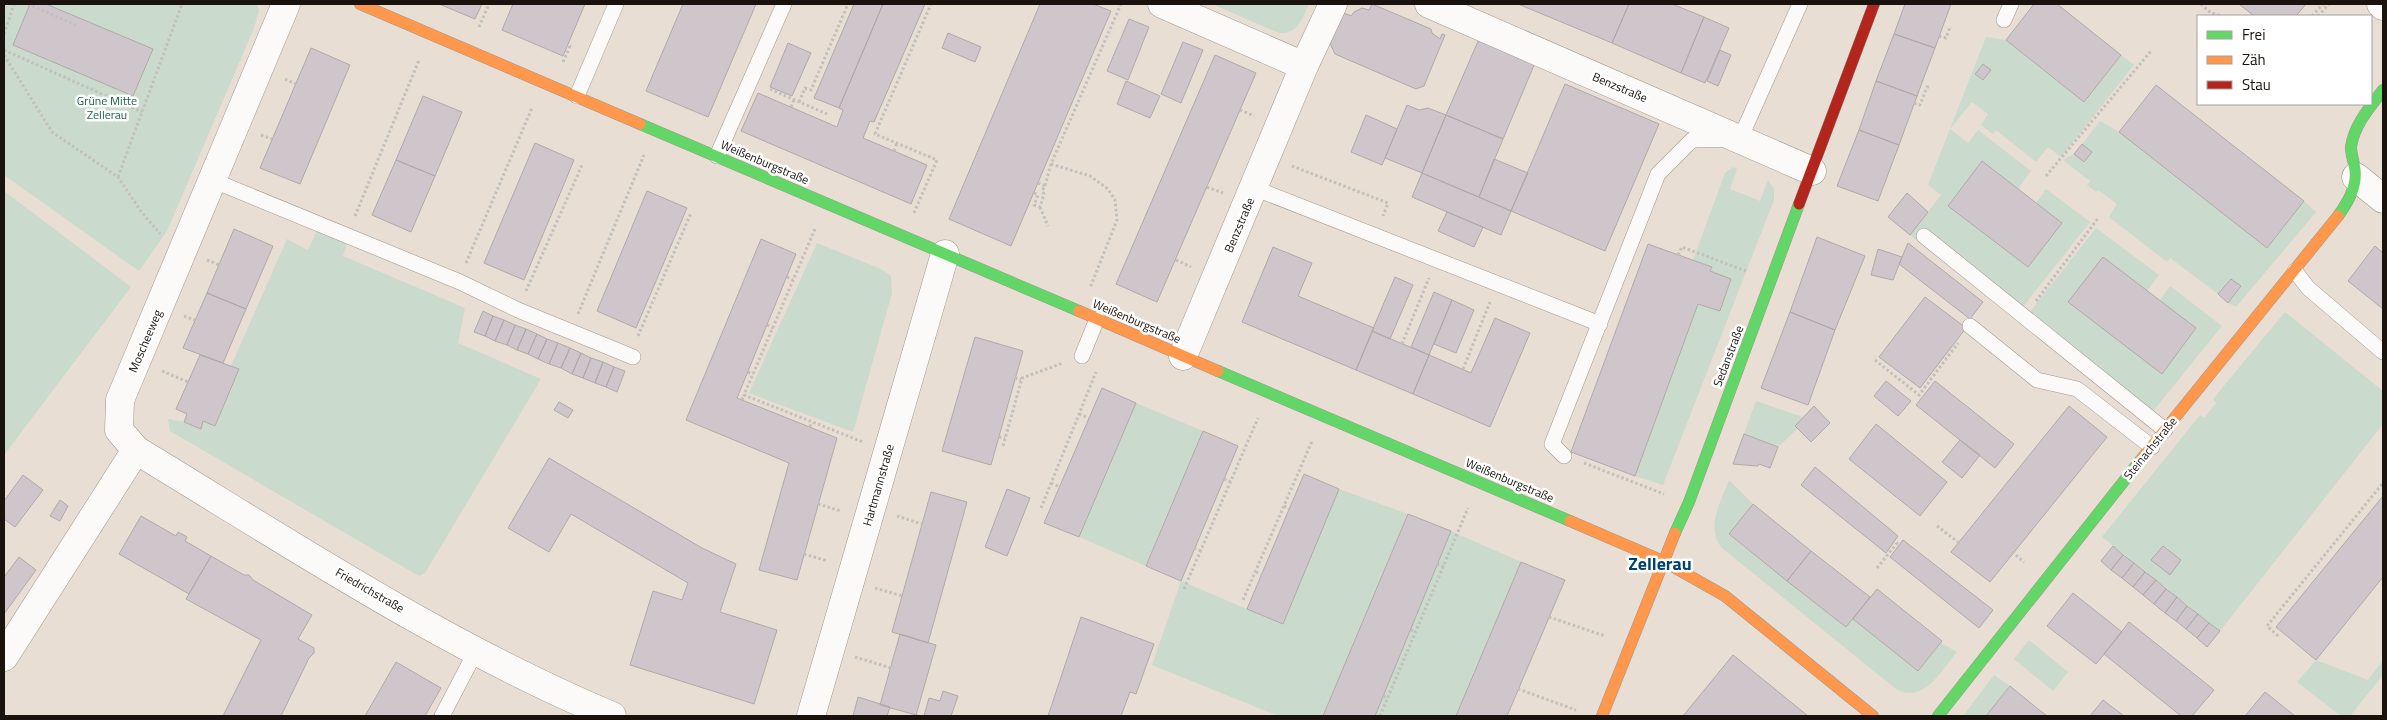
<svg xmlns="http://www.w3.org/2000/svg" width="2387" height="720" viewBox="0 0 2387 720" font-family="'Titillium Web',sans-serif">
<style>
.green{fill:#cadacc}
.building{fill:#cfc6cb;stroke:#b0a9a9}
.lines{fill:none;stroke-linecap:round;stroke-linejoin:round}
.lane-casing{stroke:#9f988f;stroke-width:16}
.street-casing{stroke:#9f988f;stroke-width:29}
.fast-casing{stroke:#9f988f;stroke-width:12}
.slow-casing{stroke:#9f988f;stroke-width:12}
.jam-casing{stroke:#9f988f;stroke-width:12}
.path{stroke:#c2c0bd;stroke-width:3;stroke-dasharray:2.5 2.5;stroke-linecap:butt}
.lane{stroke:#fcfaf8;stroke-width:15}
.street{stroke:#fcfaf8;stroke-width:28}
.fast{stroke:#63d668;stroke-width:11}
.slow{stroke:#ff974d;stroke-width:11}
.jam{stroke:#b3261e;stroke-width:11}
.labels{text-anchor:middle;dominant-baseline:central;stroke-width:5;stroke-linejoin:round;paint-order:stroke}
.street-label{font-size:12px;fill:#1a130d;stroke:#fff}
.park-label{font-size:12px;fill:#196248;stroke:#fff}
.district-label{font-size:18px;font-weight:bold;fill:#004372;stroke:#fff}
</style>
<rect width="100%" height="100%" fill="#e8ded3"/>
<path class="green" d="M4 4H257L259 11 254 28 167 231 139 271 4 175Z
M1212 4H1309C1302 19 1298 34 1279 33Z
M1986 37 2006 40 2084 102 2121 55 2134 65 2061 157 2048 147 2036 162 1996 130 1993 134 1981 125 1988 114 1972 102 1950 129 1968 143 1978 130 2031 171 2018 189 1982 162 1948 206 2028 267 2062 223 2036 203 2046 189 2090 222 2023 307 2029 313 2096 228 2159 275 2147 291 2103 257 2068 302 2162 373 2196 329 2160 300 2170 286 2222 326 2145 421 1910 235 1941 195 1928 185Z
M2100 121 2119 132 2267 248 2304 201 2316 212 2236 307 2228 303 2241 286 2231 279 2218 294 2170 258 2167 262 2109 217 2117 204 2098 190 2096 192 2087 185 2090 181 2063 160 2074 154 2084 161 2092 152 2082 144Z
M1733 167 1737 169 1730 189 1760 201 1768 180 1774 189V200L1663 485 1635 476 1698 304 1720 311 1731 279 1710 271 1712 267 1693 260 1725 173Z
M4 191 131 287 4 455Z
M317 230 347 243 343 256 465 308 458 343 541 379 425 573 419 576 170 431 168 419 184 422 201 428 203 421 215 426 239 370 231 366 287 239 308 250Z
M817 243 881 269 891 276 892 293 853 432 749 393Z
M2285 312 2383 391V424L2220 631 2102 537 2200 415 2204 418 2216 403 2213 399Z
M1756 401 1803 417 1795 426 1798 428 1778 447 1744 434Z
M1136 403 1203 431 1146 566 1079 537Z
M1729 480 1753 504 1729 535 1846 627 1853 619 1918 671 1941 643 1957 652C1941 671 1924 704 1896 689L1722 548C1705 527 1721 502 1729 480Z
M1339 489 1408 514 1323 716H1278L1152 665 1181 581 1282 624Z
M1451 531 1521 562 1456 716H1374Z
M2029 640 2068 672 2053 691 2014 659Z
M2316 660 2368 680 2383 660V675L2350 716H2341L2297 682Z
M1994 675 2010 686 1986 716H1963Z"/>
<path class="building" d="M30 4H46L153 49 133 96 13 45Z
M439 4H482L475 19Z
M513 4H585L563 56 502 30Z
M683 4H756L708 117 646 91Z
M854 4H883L839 108 814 98Z
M883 4H925L874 122 870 121 863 138 927 165 911 204 741 131 758 93 837 127 843 110 839 108Z
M1040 4H1093L1111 11 1011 246 949 219Z
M1372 4 1431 29 1432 33 1440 39 1442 34 1445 35 1424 86 1416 89 1335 54 1330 43 1344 13 1351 16 1354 12 1362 8 1369 10Z
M1518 4H1629L1612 43Z
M1629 4H1672L1704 17 1681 73 1612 43Z
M1905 4H1951L1935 48 1894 34Z
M2034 4H2057L2121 55 2084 102 2006 40Z
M2239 4H2306L2296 16H2254Z
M1704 17 1729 28 1705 83 1681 73Z
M1129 19 1149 27 1128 80 1107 71Z
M948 33 981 47 975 62 942 48Z
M1894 34 1935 48 1917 96 1876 81Z
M1479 39 1535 63 1503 139 1446 115Z
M1183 42 1203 50 1181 103 1161 94Z
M788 43 811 53 792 96 770 87Z
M311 48 350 65 300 184 260 168Z
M1720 50 1731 55 1718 86 1707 81Z
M1215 55 1256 73 1157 302 1116 284Z
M1983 64 1991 70 1983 80 1975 74Z
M1126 81 1160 96 1150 118 1117 104Z
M1876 81 1917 96 1899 145 1859 130Z
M1565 84 1659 124 1605 251 1511 211Z
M2156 85 2304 201 2267 248 2119 132Z
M423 96 462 112 435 176 396 160Z
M1407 105 1419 110 1428 108 1446 115 1422 173 1385 158Z
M1366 115 1397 129 1382 165 1351 152Z
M1446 115 1503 139 1479 197 1422 173Z
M1859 130 1899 145 1878 201 1837 186Z
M535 143 574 160 524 280 484 263Z
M2082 144 2092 152 2084 162 2074 154Z
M1494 159 1528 173 1511 211 1479 197Z
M396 160 435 176 411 232 372 215Z
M1982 161 2062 223 2028 267 1948 206Z
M1422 173 1511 211 1501 235 1412 197Z
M647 191 687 208 636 328 597 311Z
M1907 193 1928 212 1910 235 1888 217Z
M1447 212 1483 227 1474 247 1438 231Z
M234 229 273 246 246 309 207 293Z
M1817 237 1865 256 1835 330 1790 312Z
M761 239 796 254 737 398 837 438 797 580 759 570 789 463 686 420Z
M1908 243 1983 302 1970 319 1899 264Z
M1648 244 1712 267 1710 271 1731 279 1720 311 1698 304 1635 476 1571 452Z
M2375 246 2383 253V309L2348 281Z
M1273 247 1312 263 1298 296 1374 328 1356 370 1242 322Z
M1878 249 1902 257 1893 280 1871 275Z
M2103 257 2196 328 2162 374 2068 302Z
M1395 277 1413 285 1390 339 1372 331Z
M2231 279 2241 286 2228 303 2218 294Z
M1434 292 1452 300 1429 355 1411 347Z
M207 293 246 309 223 363 183 348Z
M1925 297 1966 328 1920 388 1879 357Z
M1452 300 1474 310 1456 353 1434 344Z
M483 311 493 316 485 336 474 332Z
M1790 312 1835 330 1808 405 1761 388Z
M493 316 504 320 495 341 485 336Z
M1495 318 1530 333 1490 427 1413 394 1429 355 1471 373Z
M504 320 515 325 507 345 495 341Z
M515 325 526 329 517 350 507 345Z
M526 329 537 334 528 354 517 350Z
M1372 331 1429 355 1413 394 1356 370Z
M537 334 547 339 538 359 528 354Z
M975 337 1023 351 991 465 942 451Z
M547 339 558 343 549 364 538 359Z
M558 343 570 348 561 368 549 364Z
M570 348 581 353 572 374 561 368Z
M581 353 591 358 583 378 572 374Z
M200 355 239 369 215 426 203 421 201 429 184 422 187 414 176 409Z
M591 358 603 362 595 383 583 378Z
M603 362 614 367 606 387 595 383Z
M614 367 625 371 617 392 606 387Z
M1886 381 1911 401 1898 416 1874 396Z
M1935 381 2014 444 1995 468 1916 405Z
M1102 388 1136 403 1079 537 1044 523Z
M559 402 573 410 568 418 554 410Z
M1814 406 1830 423 1811 442 1795 426Z
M2069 406 2107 437 1990 582 1951 552Z
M1876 424 1947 482 1920 516 1849 459Z
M1203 431 1238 446 1181 581 1146 566Z
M1744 434 1778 447 1770 468 1759 464 1758 466 1733 464Z
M1960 440 1980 455 1962 478 1942 462Z
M549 458 702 548 736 564 720 612 777 630 754 704 630 665 653 591 682 600 688 583 571 514 549 552 508 528Z
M1815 467 1898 536 1886 553 1801 485Z
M1304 474 1339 489 1283 624 1247 609Z
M23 475 43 490 15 527 4 519V501Z
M1007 489 1030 498 1007 556 985 547Z
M931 492 967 502 928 643 892 632Z
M2383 496V577L2316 660 2276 627Z
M60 500 68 506 60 521 50 516Z
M1753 504 1811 551 1787 581 1729 534Z
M1408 514 1451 531 1375 716H1323Z
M141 516 176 536 178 532 187 537 185 541 211 556 189 594 119 554Z
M1903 540 1993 610 1979 628 1890 557Z
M2113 546 2123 555 2111 570 2101 561Z
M2163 546 2181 560 2170 575 2151 560Z
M1811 551 1870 597 1846 627 1787 581Z
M2123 555 2134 563 2122 578 2111 570Z
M211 556 244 575H249L253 580 312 615 298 639 314 648V653L309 658 281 716H223L261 640 186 599Z
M19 557 36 570 4 614V577Z
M1521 562 1565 580 1507 716H1456Z
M2134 563 2145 572 2133 587 2122 578Z
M2145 572 2156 580 2143 595 2133 587Z
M2156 580 2166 589 2154 604 2143 595Z
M1877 589 1942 641 1918 671 1853 619Z
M2166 589 2177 597 2165 613 2154 604Z
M2073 593 2122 632 2096 664 2047 626Z
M2177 597 2187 606 2176 621 2165 613Z
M2187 606 2198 614 2186 629 2176 621Z
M2198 614 2209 623 2197 638 2186 629Z
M1081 617 1154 644 1136 694 1130 692 1121 716H1048Z
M2129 622 2214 690 2192 716H2181L2104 654Z
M2209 623 2220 631 2207 647 2197 638Z
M900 634 936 645 916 715 880 705Z
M1733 655 1808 716H1683Z
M396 662 441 688 425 716H365Z
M2010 686 2033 705 2047 716H1986Z
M943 691 958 696 951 716H921L916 715 924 716 929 698 940 701Z
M2265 692 2295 716H2245Z
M858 697 890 707 887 716H853Z
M2103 700 2124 716H2090Z"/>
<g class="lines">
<defs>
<path id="lane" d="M2004 20 2011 4
M577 96 616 4
M717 156 784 4
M212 180 460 282 518 310 633 357
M1254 188 1600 324
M1924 236 2165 430
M2295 271 2308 288 2383 352
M1970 326 2037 380 2077 389 2152 447
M1082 356 1097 319
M1564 456 1552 444 1658 174 1692 140 1740 139 1800 4
M442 716 476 651"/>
<path id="street" d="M1162 4 1304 66
M1429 4 1812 171
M2381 4 2383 6
M2356 177 2383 199
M1183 356 1304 66 1333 4
M136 450C291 544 445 646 612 716
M4 657 136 450 119 430 120 400 286 4
M811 716 945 254"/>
<path id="fast" d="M640 124 1079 311
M2338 216C2348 202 2357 187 2355 170 2354 161 2351 156 2351 147 2354 125 2370 107 2383 90
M1218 371 1570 521
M1675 533 1689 502 1799 204
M1938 716 2139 462"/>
<path id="slow" d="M360 4 640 124
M1079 311 1218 371
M2139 462 2338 216
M1570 521 1663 561 1725 596 1873 716
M1602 716 1675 533"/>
<path id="jam" d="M1799 204 1874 4"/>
</defs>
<use href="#lane" class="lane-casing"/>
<use href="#street" class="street-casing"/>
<use href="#fast" class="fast-casing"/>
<use href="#slow" class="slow-casing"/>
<use href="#jam" class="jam-casing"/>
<path class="path" d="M28 4 78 26
M2201 4 2211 13 2222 16
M2312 16 2323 4
M2318 16 2329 4
M479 27 489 4
M4 34 14 4
M1939 36 1946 38 1950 27 1951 28
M2197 41 2198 40
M4 50 142 112
M4 55 52 132 118 177 140 210 160 234
M563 62 570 46 567 45
M285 79 296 84
M770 89 827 114
M799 102 805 88 811 90 848 4
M1914 103 1920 105 1927 87H1929
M791 107 794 100
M1240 110 1254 116
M261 135 272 139
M894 151 897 143
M1051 164 1090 176 1108 189 1115 200 1117 220 1090 288
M1292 166 1388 203 1383 216
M2046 176 2151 51
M118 177 182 4
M1038 183 1045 186
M1207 187 1223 193
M1034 193 1038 195 1034 205 1040 207 1044 194 1042 191 1045 186 1051 164 1121 4
M1040 207 1048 226
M914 213 937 160 875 134 931 4
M355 216 419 60
M815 229 744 395 863 442
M1678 255 1682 247 1746 271
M207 260 219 265
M1176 260 1191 267
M466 263 532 108
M787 277 793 280
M526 291 582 165
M2036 301 2099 217
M578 314 644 155
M184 316 195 320
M767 325 773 328
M638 336 691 213
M1402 344 1429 278
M1875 360 1919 395 1958 343
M1463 369 1490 302
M162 371 188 382
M748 372 753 374
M1015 378 1021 380
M742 400 744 395
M1079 414 1089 418
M810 427 811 422
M999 437 1005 438
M1003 446 1022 378 1063 363
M1584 463 1664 494
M1224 479 1231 482
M1051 483 1060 487
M818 504 841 511
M1284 506 1289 509
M1041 508 1096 372
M897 516 922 524
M1937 526 1958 542
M1194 548 1201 551
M2012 552 2024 562
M804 554 828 561
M1437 564 1444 567
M1877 568 1897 543 1895 541
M1256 572 1262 575
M875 588 902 596
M1184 589 1258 418
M1243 600 1312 441
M1549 617 1605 636
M1411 630 1416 632
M2278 636 2267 626 2383 483
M855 657 891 668
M1518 689 1576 710
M1383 696 1388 698
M1380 716 1468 508"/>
<use href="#lane" class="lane"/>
<use href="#street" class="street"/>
<use href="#fast" class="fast"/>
<use href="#slow" class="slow"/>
<use href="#jam" class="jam"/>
</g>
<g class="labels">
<g class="street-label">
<text transform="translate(1620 87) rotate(23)">Benzstraße</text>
<text transform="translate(765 162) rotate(23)">Weißenburgstraße</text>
<text transform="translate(1239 225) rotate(-67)">Benzstraße</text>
<text transform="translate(1137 321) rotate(23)">Weißenburgstraße</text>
<text transform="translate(145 341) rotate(-67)">Moscheeweg</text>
<text transform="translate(1728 356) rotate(-69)">Sedanstraße</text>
<text transform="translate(2150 448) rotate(-51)">Steinachstraße</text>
<text transform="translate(1510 480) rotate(23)">Weißenburgstraße</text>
<text transform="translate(878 485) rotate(-74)">Hartmannstraße</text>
<text transform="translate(370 590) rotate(30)">Friedrichstraße</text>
</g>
<g class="park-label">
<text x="107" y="100">Grüne Mitte<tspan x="107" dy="14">Zellerau</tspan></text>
</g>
<g class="district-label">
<text x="1660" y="563">Zellerau</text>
</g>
</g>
<rect width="2387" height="720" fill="none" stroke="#1a130d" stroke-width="10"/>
<rect x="2197" y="15" width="175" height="90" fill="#ffffff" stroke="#a3a19e"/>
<rect x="2207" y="31" width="25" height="8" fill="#63d668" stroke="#a3a19e"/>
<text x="2242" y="40" font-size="15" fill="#1a130d">Frei</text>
<rect x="2207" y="56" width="25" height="8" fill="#ff974d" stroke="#a3a19e"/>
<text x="2242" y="65" font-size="15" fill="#1a130d">Zäh</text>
<rect x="2207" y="81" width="25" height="8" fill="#b3261e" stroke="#a3a19e"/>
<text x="2242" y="90" font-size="15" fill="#1a130d">Stau</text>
</svg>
